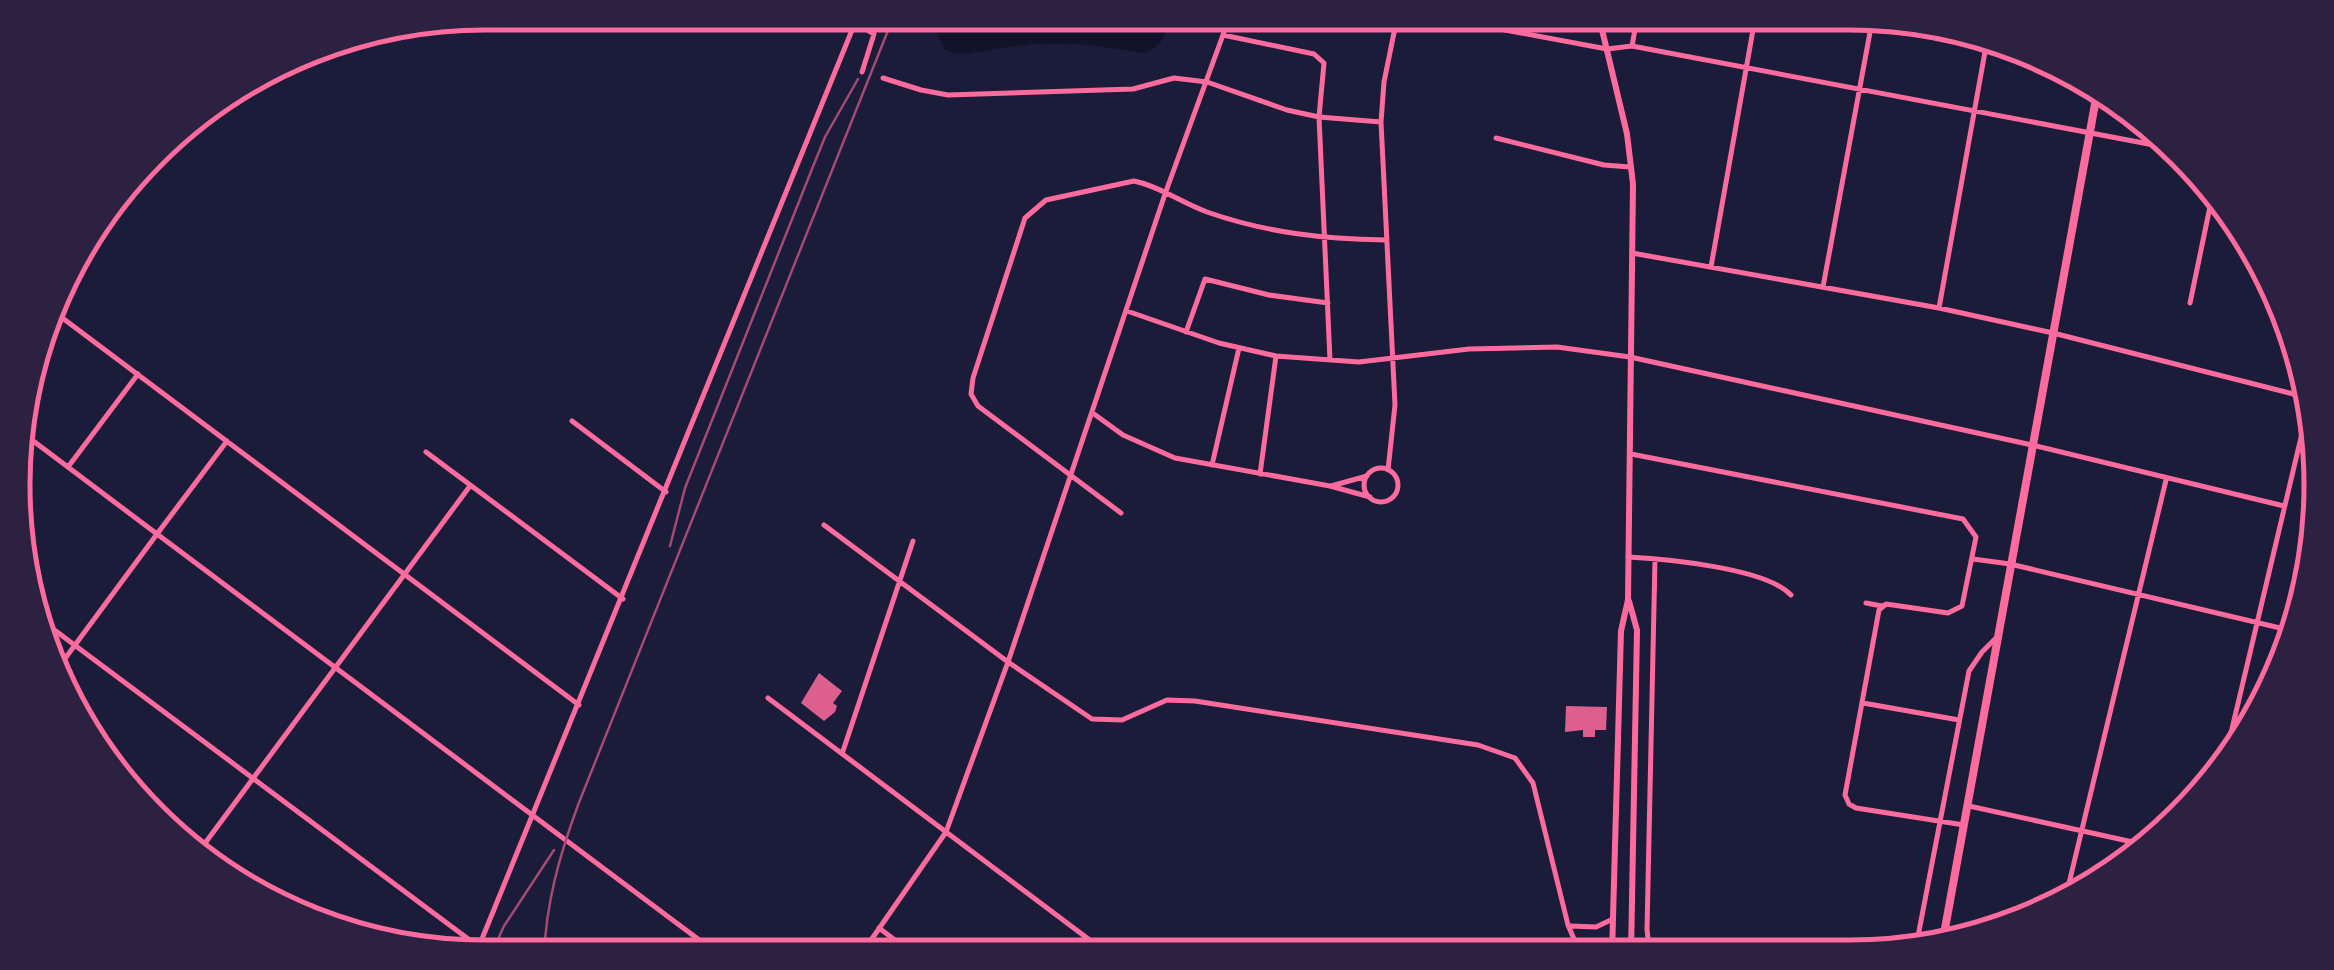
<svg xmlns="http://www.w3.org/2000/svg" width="2334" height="970" viewBox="0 0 2334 970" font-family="Jost,sans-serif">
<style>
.water{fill:#12122b}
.building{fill:#dd5f8e}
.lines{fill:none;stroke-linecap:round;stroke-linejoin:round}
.minor{stroke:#ff6b9d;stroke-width:5}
.tertiary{stroke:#ff6b9d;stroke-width:5}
.secondary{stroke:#ff6b9d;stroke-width:6}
.primary{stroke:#ff6b9d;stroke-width:8}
.rail{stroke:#a44b75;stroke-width:2.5}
.rim{fill:none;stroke:#ff6b9d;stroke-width:5}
</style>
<rect width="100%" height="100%" fill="#1b1b3a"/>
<path class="water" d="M942 13H1167C1169 32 1163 47 1144 53 1082 43 1052 39 989 50 973 53 959 57 944 49 937 36 935 26 942 13Z"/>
<path class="building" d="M819 673 842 691 833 703 837 706 835 712 824 721 801 703Z
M1566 706 1607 707 1606 730H1595V737H1583V730L1565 732Z"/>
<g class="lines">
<path class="minor" d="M1414 13 1607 49 1632 46 2175 149
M856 23 874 34 862 72
M1223 35 1314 54 1324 63 1319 117 1330 360
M1632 46 1638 13
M883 78 921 90 948 95 1133 89 1174 78 1207 82 1287 110 1319 117 1381 122
M1496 138 1604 165 1630 167
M1632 253 1939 308 2053 333 2305 397
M1711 267 1756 13
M1823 287 1873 16
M2190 303 2212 197
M1939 308 1988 35
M53 311 579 705
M1127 311 1219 343 1276 356 1359 362 1469 349 1557 347 1630 357 2032 445 2284 506
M1186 332 1205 279 1269 295 1328 303
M1094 414 1123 435 1175 458 1330 486 1370 497
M572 421 666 492
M20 431 157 534 227 441
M426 452 623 599
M1631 454 1963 519 1976 537 1962 606 1948 613 1886 604 1879 610 1845 795 1849 804 1856 808 1964 825
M1212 465 1239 348
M68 467 138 374
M1364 485a17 17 0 1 1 34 0a17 17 0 1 1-34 0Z
M1388 470 1395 405 1381 122 1384 82 1398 13
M1260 474 1276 356
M1331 486 1367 476
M1121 513 978 406 971 394 973 378 1025 218 1046 200 1134 181C1159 186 1182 203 1207 212 1267 233 1323 239 1386 240
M824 525 1008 662 1092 719 1122 720 1167 700 1195 701 1478 745 1515 758 1533 783 1568 925 1574 939 1589 954
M1628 557C1666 559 1766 568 1791 595
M1973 559 2010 564 2297 632
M1866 603 1882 606
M41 620 479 947
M768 698 1111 956
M1863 703 1959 720
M842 754 913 541
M2222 771 2308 408
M1969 806 2151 846
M197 854 470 486
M2065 900 2166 480
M1571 926 1596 927 1613 919
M879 928 916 956
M1915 952 1969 671 1982 652 1996 638
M1650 954 1647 930 1655 559
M860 956 946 832 1008 662 1165 194 1231 13"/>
<path class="tertiary" d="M58 668 157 534 722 957
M475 956 859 13"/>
<path class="secondary" d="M1598 13 1627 134 1633 184 1628 600 1621 631 1612 954
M1629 601 1637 630 1631 954"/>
<path class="primary" d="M1942 945 2097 93"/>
<path class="rail" d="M670 546 685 488 812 169 825 137 858 79
M490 957 504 926 554 850
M544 957C546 903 559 857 578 805L895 13"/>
</g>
<path d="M0 0H2334V970H0ZM485 30H1849A455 455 0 0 1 2304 485V485A455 455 0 0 1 1849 940H485A455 455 0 0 1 30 485V485A455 455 0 0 1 485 30Z" fill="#2d2142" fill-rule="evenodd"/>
<path class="rim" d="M485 30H1849A455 455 0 0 1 2304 485V485A455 455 0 0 1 1849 940H485A455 455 0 0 1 30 485V485A455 455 0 0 1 485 30Z"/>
</svg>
